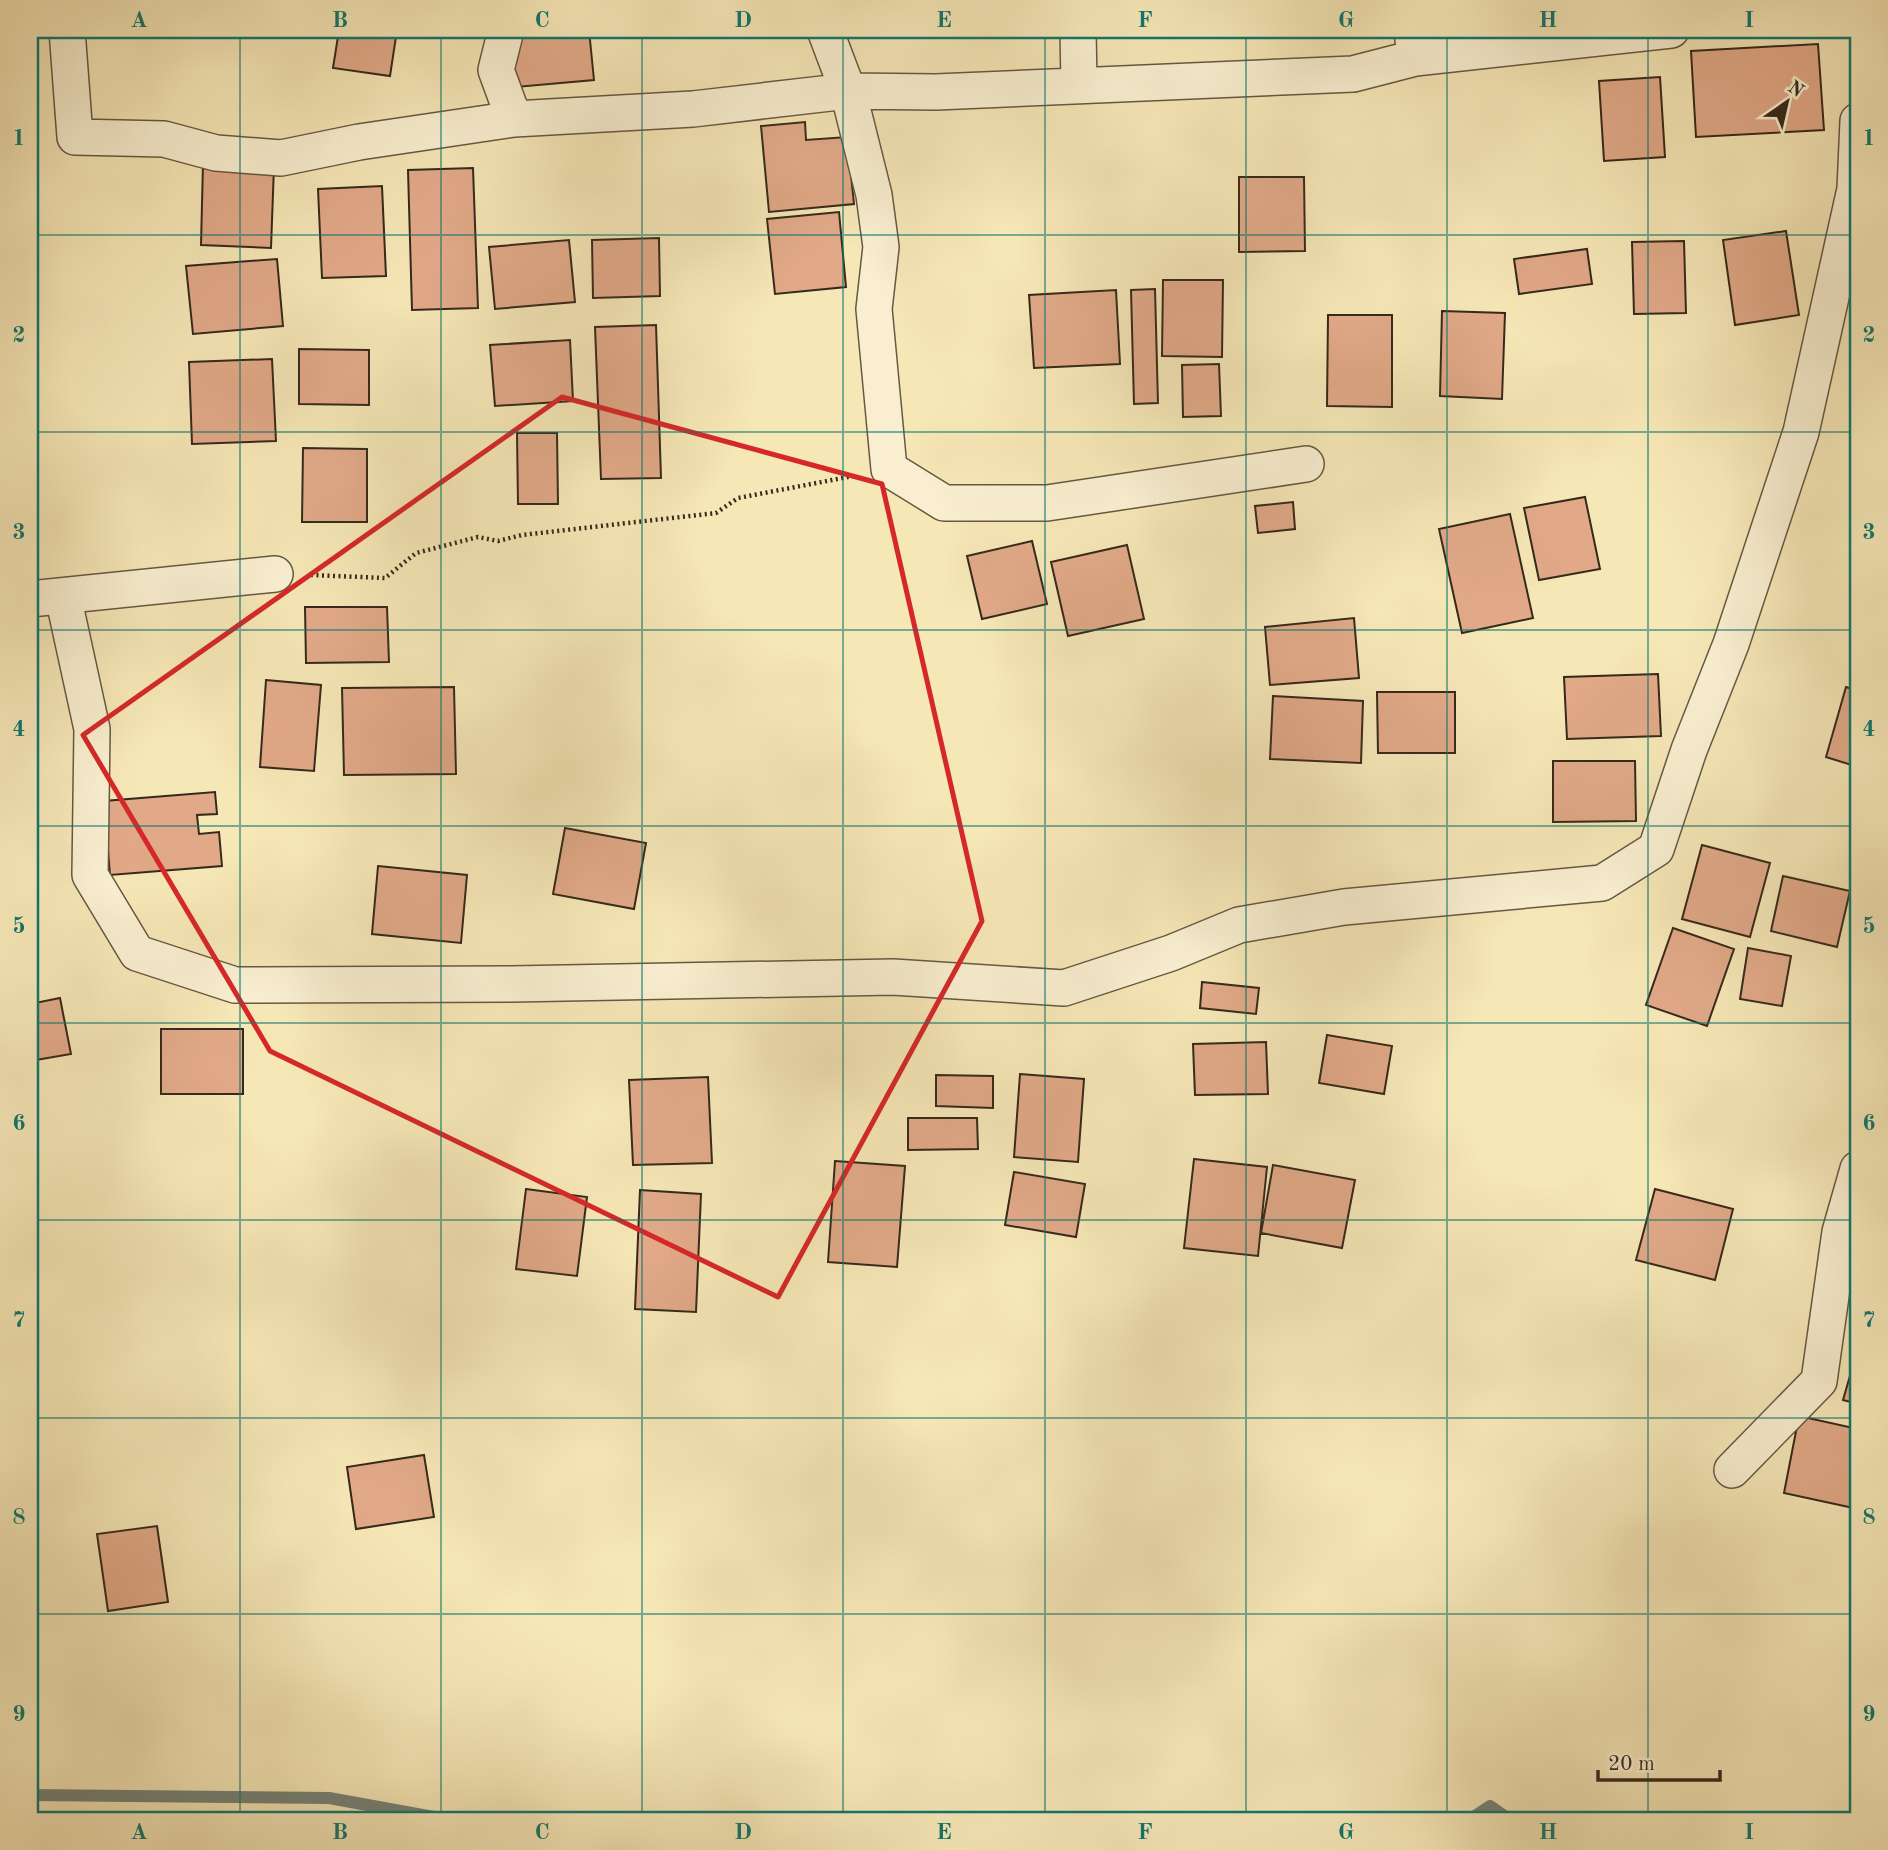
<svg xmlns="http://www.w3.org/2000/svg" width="1888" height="1850" viewBox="0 0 1888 1850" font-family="'Old Standard TT',serif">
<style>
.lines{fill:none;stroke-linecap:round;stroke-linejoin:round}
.stream{stroke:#748278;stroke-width:12}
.building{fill:#e1a988;stroke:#36291b;stroke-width:2}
.street-casing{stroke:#665842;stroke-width:38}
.path{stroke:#36291b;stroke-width:4.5;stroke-dasharray:2 3.5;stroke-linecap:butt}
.street{stroke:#f9efd0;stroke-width:35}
.marked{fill:none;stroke:#d62828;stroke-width:5;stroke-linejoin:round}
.grid{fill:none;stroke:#0f766e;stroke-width:2;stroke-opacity:0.55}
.neatline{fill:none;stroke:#0f766e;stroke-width:2.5}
.grid-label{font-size:23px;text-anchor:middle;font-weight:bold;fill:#0f766e}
</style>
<rect width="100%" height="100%" fill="#f6e7b7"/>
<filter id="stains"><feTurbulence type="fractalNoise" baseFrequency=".00286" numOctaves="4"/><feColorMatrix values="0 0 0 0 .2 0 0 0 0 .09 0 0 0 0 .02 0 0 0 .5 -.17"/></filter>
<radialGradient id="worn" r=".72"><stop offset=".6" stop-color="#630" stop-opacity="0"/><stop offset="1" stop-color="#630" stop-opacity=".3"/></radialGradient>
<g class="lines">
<path class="stream" d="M30 1795 329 1798 450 1820
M1469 1820 1490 1806 1510 1820"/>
</g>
<path class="building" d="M339 30H397L390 76 333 68Z
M511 30H589L594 80 516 87Z
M1818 44 1824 130 1696 137 1691 51Z
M1660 77 1665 157 1604 161 1599 81Z
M805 122 806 140 847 137 854 204 769 212 761 126Z
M203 163 274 166 271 248 201 245Z
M473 168 478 308 412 310 408 170Z
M1239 177H1304L1305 251 1239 252Z
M382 186 386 276 322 278 318 189Z
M839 212 846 287 775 294 767 219Z
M1786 231 1799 315 1735 325 1723 240Z
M659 238 660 296 593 298 592 240Z
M569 240 575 302 495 309 489 247Z
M1684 241 1686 313 1634 314 1632 242Z
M1587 249 1592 284 1519 294 1514 259Z
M277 259 283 326 193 334 186 266Z
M1163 280H1223L1222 357 1162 356Z
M1155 289 1158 403 1134 404 1131 290Z
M1116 290 1120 364 1034 368 1029 295Z
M1442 311 1505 313 1502 399 1440 396Z
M1328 315H1392V407L1327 406Z
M656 325 661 478 601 479 595 327Z
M570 340 573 401 495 406 490 345Z
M299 349 369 350V405L299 404Z
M272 359 276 441 192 444 189 362Z
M1219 364 1221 416 1183 417 1182 365Z
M517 433H557L558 504H518Z
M303 448 367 449V522H302Z
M1585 497 1600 569 1539 580 1524 508Z
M1293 502 1295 529 1258 533 1255 506Z
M1510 514 1533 618 1462 633 1439 529Z
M1032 541 1047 604 982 619 967 556Z
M1127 545 1144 619 1068 636 1051 562Z
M305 607H387L389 662 306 663Z
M1354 618 1359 678 1270 685 1265 627Z
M1658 674 1661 736 1567 739 1564 677Z
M266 680 321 685 314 771 260 767Z
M454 687 456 774 344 775 342 688Z
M1846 687 1858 691V767L1826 757Z
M1377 692H1455V753H1378Z
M1273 696 1363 701 1361 763 1270 759Z
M1553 761H1635L1636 821 1553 822Z
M215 792 217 814 197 815 199 834 219 832 222 866 110 875 104 801Z
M565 828 646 843 634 909 553 894Z
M1702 845 1770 863 1750 937 1682 919Z
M378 866 467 875 461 943 372 934Z
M1783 876 1850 891 1837 947 1771 931Z
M1673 928 1734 949 1707 1026 1646 1005Z
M1748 948 1791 956 1782 1006 1740 999Z
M1202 982 1259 988 1256 1014 1200 1008Z
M60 998 71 1054 30 1061V1004Z
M161 1029H243V1094H161Z
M1327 1035 1392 1046 1384 1094 1319 1083Z
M1266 1042 1268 1094 1195 1095 1193 1044Z
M1020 1074 1084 1079 1078 1162 1014 1157Z
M936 1075 993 1076V1108L936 1106Z
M708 1077 712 1163 633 1165 629 1080Z
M908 1118H977L978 1149 908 1150Z
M1194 1159 1267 1167 1258 1256 1184 1248Z
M835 1161 905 1166 897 1267 828 1262Z
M1273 1165 1355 1180 1342 1248 1261 1233Z
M1014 1172 1085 1184 1076 1237 1005 1225Z
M526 1189 587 1197 577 1276 516 1269Z
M1655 1189 1733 1209 1715 1280 1636 1260Z
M640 1190 701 1194 696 1312 635 1309Z
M1858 1348V1404L1843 1400Z
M1799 1416 1858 1429V1509L1784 1493Z
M424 1455 434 1517 356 1529 347 1467Z
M157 1526 168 1602 108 1611 97 1534Z"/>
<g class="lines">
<defs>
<path id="street" d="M67 30 75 137 164 139 216 153 281 158 359 142 514 119 496 70 506 30
M825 30 848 91 874 195 881 247 874 309 889 469 944 503H1047L1306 464
M1078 30 1079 85
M1412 30 1415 58
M514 119 693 109 848 91 936 92 1353 74 1415 58 1671 30
M63 596 92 729 90 875 137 953 235 985 512 984 893 977 1064 988 1171 953 1239 925 1344 907 1602 883 1656 849 1689 750 1731 644 1801 432 1855 189 1858 121
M30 599 275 574
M1732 1470 1819 1381 1840 1232 1858 1169"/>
</defs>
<use href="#street" class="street-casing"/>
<path class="path" d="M311 575 385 578 416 553 478 537 498 541 522 535 716 513 738 498 853 476"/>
<use href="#street" class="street"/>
</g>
<path class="marked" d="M562 397 882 484 982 921 778 1297 270 1051 83 735Z"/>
<path class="grid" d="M240 30V1820M441 30V1820M642 30V1820M843 30V1820M1045 30V1820M1246 30V1820M1447 30V1820M1648 30V1820M30 235H1858M30 432H1858M30 630H1858M30 826H1858M30 1023H1858M30 1220H1858M30 1418H1858M30 1614H1858"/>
<rect width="1888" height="1850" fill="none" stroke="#f6e7b7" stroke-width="77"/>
<g transform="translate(1787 102) rotate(34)" stroke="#f9efd0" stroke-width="5" paint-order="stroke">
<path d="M0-5L12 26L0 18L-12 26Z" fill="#36291b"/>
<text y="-10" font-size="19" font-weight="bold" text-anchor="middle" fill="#36291b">N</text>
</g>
<path d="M1598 1770v10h122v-10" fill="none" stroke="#36291b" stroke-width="3.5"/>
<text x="1608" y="1770" font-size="21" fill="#36291b" stroke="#f9efd0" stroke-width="5" paint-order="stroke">20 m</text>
<rect x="38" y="38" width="1812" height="1774" class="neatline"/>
<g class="grid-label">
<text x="139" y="27">A</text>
<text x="340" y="27">B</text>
<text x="542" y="27">C</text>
<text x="743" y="27">D</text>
<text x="944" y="27">E</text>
<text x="1145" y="27">F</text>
<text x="1346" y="27">G</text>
<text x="1548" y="27">H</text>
<text x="1749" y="27">I</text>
<text x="19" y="145">1</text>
<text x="1869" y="145">1</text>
<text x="19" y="342">2</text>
<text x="1869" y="342">2</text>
<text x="19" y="539">3</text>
<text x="1869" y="539">3</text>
<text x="19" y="736">4</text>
<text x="1869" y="736">4</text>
<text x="19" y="933">5</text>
<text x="1869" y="933">5</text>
<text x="19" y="1130">6</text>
<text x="1869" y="1130">6</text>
<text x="19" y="1327">7</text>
<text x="1869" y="1327">7</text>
<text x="19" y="1524">8</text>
<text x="1869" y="1524">8</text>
<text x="19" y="1721">9</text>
<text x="1869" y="1721">9</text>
<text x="139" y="1839">A</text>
<text x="340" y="1839">B</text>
<text x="542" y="1839">C</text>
<text x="743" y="1839">D</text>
<text x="944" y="1839">E</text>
<text x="1145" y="1839">F</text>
<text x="1346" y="1839">G</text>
<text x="1548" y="1839">H</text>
<text x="1749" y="1839">I</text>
</g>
<rect width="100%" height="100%" filter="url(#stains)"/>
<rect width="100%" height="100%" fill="url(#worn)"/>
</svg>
